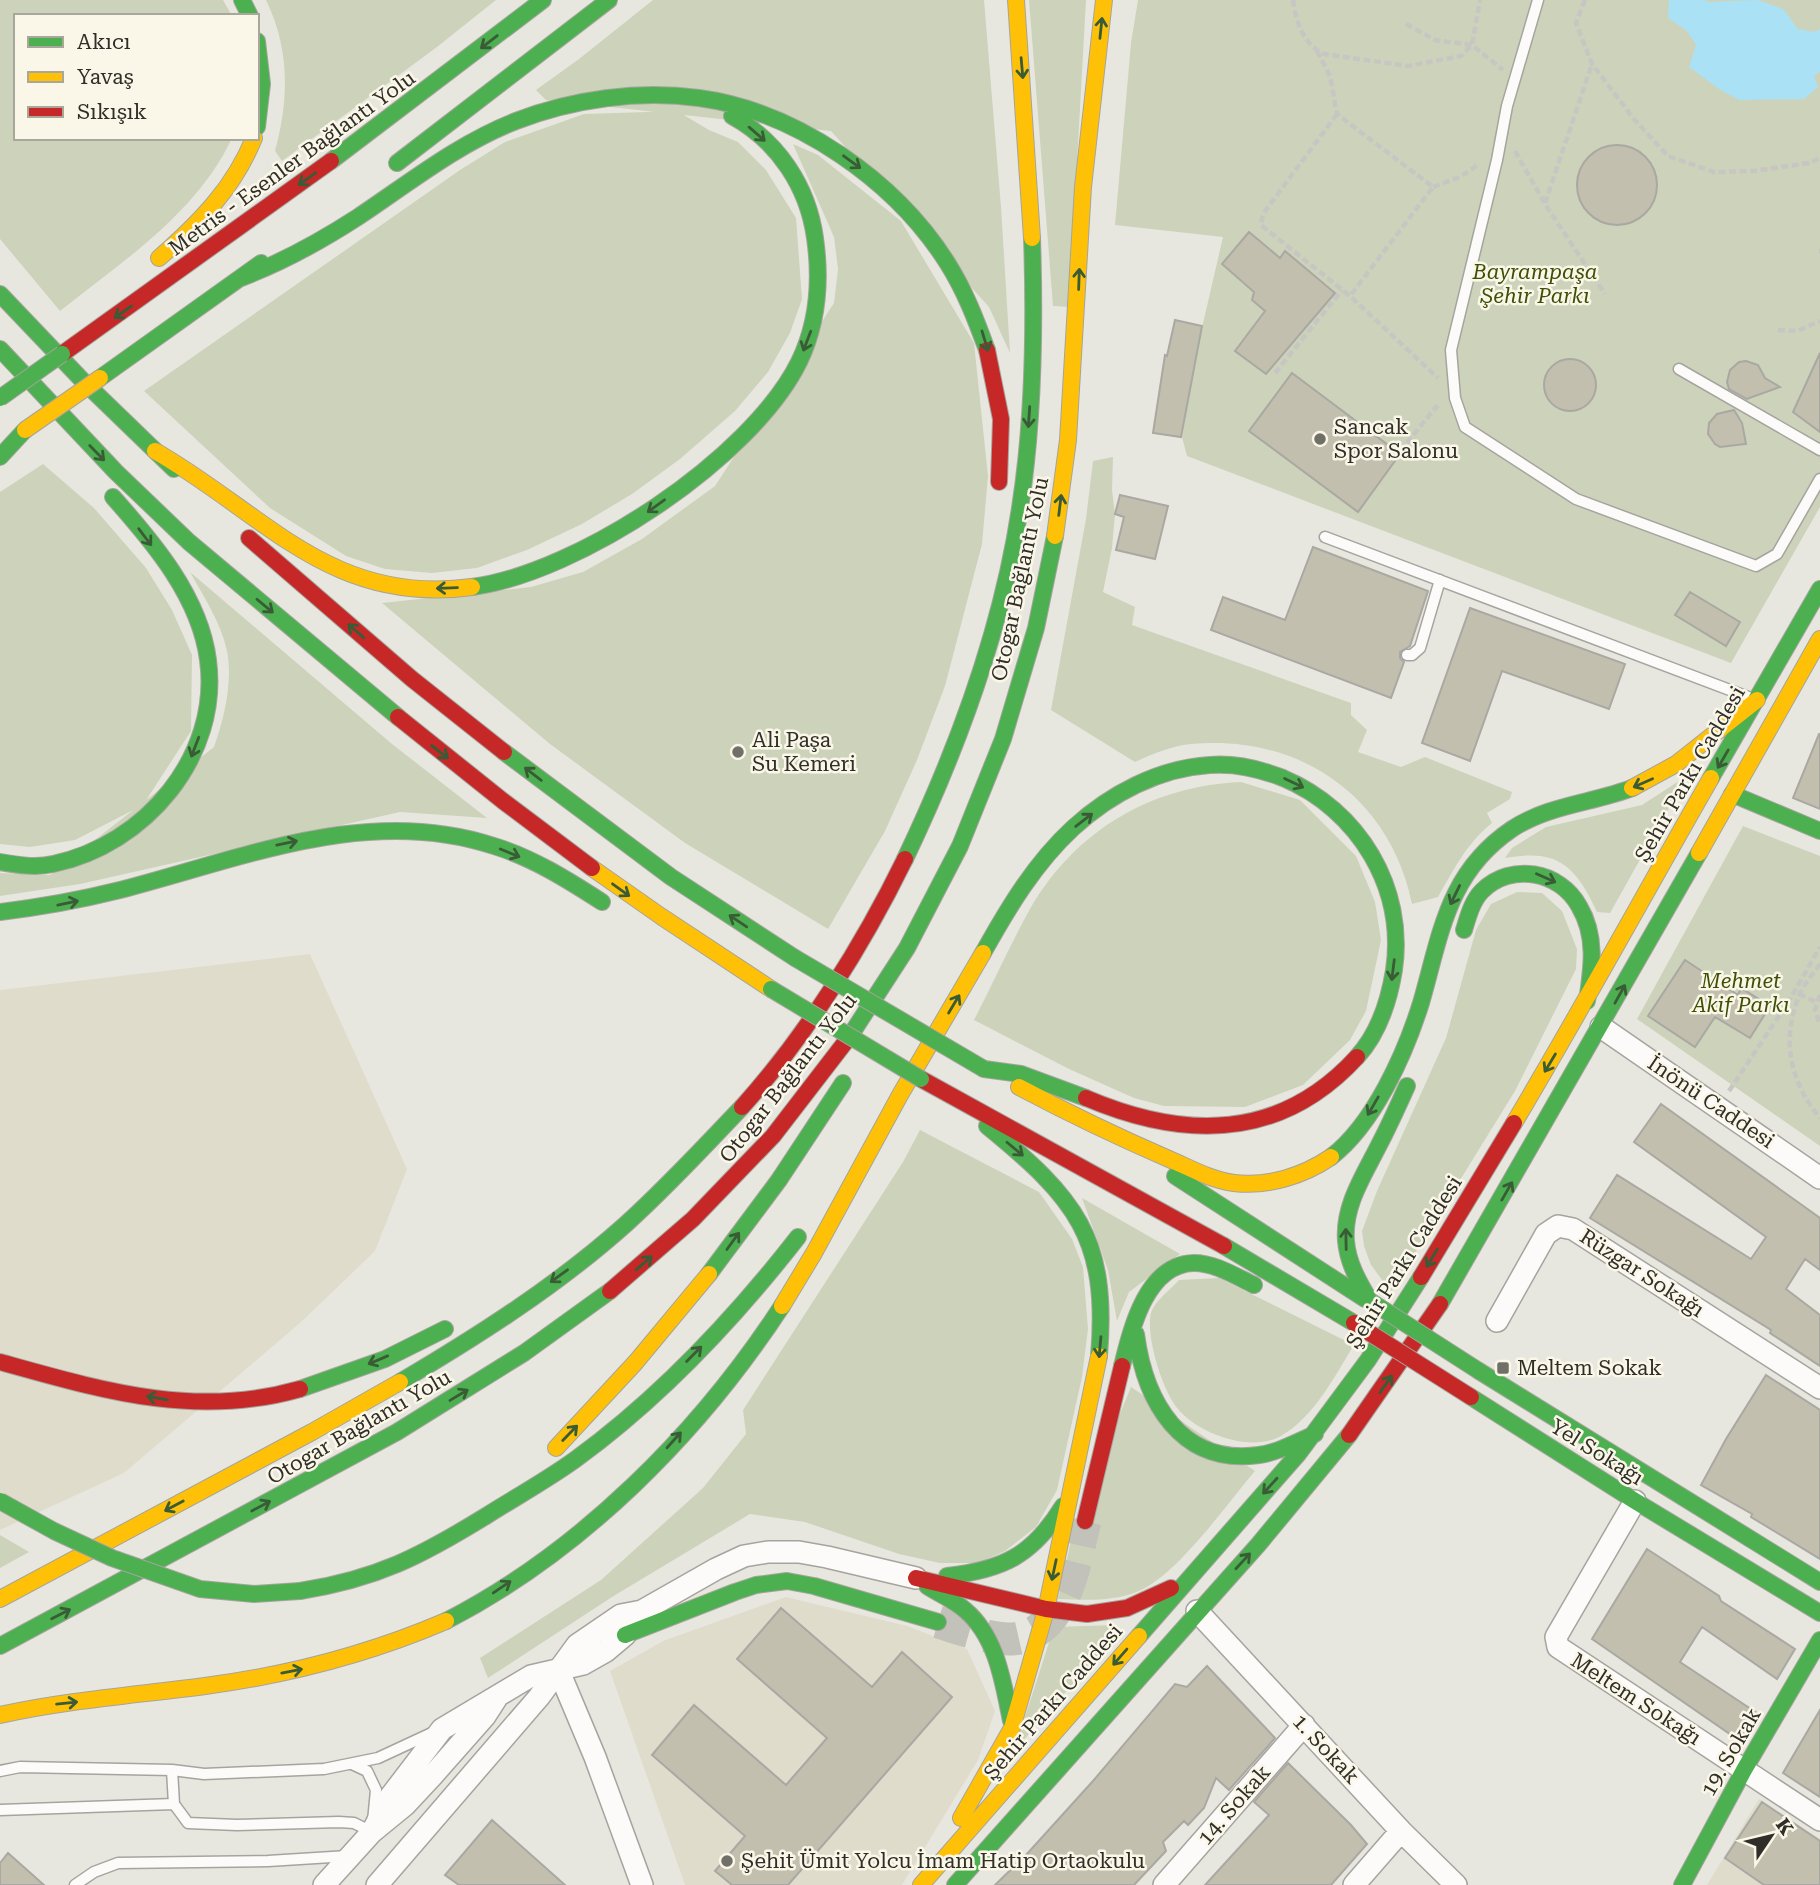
<svg xmlns="http://www.w3.org/2000/svg" width="1820" height="1885" viewBox="0 0 1820 1885" font-family="'Roboto Serif',serif">
<style>
.built{fill:#dfdccc}
.green{fill:#ccd3ba}
.water{fill:#aae1f5}
.building{fill:#c2bfaf;stroke:#a9a8a2;stroke-width:2}
.lines{fill:none;stroke-linecap:round;stroke-linejoin:round}
.primary-tunnel{stroke:#c3c2ba;stroke-width:33;stroke-dasharray:33 17;stroke-linecap:butt}
.lane-casing{stroke:#a5a49e;stroke-width:13}
.street-casing{stroke:#a5a49e;stroke-width:24}
.fast-casing{stroke:#a5a49e;stroke-width:18}
.slow-casing{stroke:#a5a49e;stroke-width:18}
.jam-casing{stroke:#a5a49e;stroke-width:18}
.path{stroke:#c7c6c3;stroke-width:4.5;stroke-dasharray:7 3.5;stroke-linecap:butt}
.lane{stroke:#fcfbfa;stroke-width:10}
.street{stroke:#fcfbfa;stroke-width:21}
.fast{stroke:#4caf50;stroke-width:16}
.slow{stroke:#ffc107;stroke-width:16}
.jam{stroke:#c62828;stroke-width:16}
.fast-bridge-casing{stroke:#a5a49e;stroke-width:18;stroke-linecap:butt}
.slow-bridge-casing{stroke:#a5a49e;stroke-width:18;stroke-linecap:butt}
.jam-bridge-casing{stroke:#a5a49e;stroke-width:18;stroke-linecap:butt}
.fast-bridge{stroke:#4caf50;stroke-width:16}
.slow-bridge{stroke:#ffc107;stroke-width:16}
.jam-bridge{stroke:#c62828;stroke-width:16}
.oneway{stroke:#395b36}
.poi-dot{fill:#706f68;stroke:#faf7e8;stroke-width:2.5}
.labels{text-anchor:middle;dominant-baseline:central;stroke-width:5;stroke-linejoin:round;paint-order:stroke}
.street-label{font-size:21px;fill:#2f2e28;stroke:#faf7e8}
.park-label{font-size:21px;font-style:italic;fill:#3f5006;stroke:#faf7e8}
.poi-label{font-size:21px;fill:#2f2e28;stroke:#faf7e8;text-anchor:start}
</style>
<rect width="100%" height="100%" fill="#e8e7df"/>
<path class="built" d="M310 954 407 1169 375 1251 300 1323 124 1473 0 1530V990Z
M786 1597 907 1626 967 1649 995 1711 978 1760 902 1885H685L610 1671 663 1641Z
M1759 1799 1820 1839V1885H1707Z"/>
<path class="green" d="M0 0H223L232 16H16V138H232C197 213 123 261 60 311L0 239Z
M266 0H496L437 47 282 161 275 151C289 100 290 49 266 0Z
M653 0H984L1001 207 1010 353 989 307 831 131 546 100 536 90 579 59Z
M1029 0H1086L1069 307 1053 306Z
M1138 0H1820V507L1731 663 1187 456 1182 437 1198 345 1223 237 1115 225 1131 43Z
M677 111 709 130 738 142 766 170 796 218 802 299 790 333 768 372 735 411 680 459 632 494 582 524 527 550 477 568 432 573 385 569 346 556 270 508 144 391 460 170 505 142 584 114Z
M793 144 818 155 901 221 974 343 988 476 982 544 945 686 917 760 885 831 828 929 685 843 550 744 382 603 531 587 583 572 642 539 715 486 834 303 838 269 834 237Z
M1113 457 1112 490 1115 514 1112 548 1103 592 1135 607 1132 625 1351 703V715L1367 730 1358 752 1401 767 1425 757 1512 792 1510 799 1487 813 1492 823C1467 843 1454 869 1438 897L1412 904C1390 796 1299 734 1191 744 1171 746 1153 754 1135 762L1051 710 1086 519 1093 461Z
M43 464 94 508 146 568 172 610 192 655 191 731 143 805 75 840 30 847 0 844V492Z
M190 572 392 744 487 818 400 812 80 884 0 896V873L50 875 214 747C224 719 233 682 227 651 221 623 204 597 190 572Z
M1679 781 1674 799 1610 913 1597 912C1575 865 1558 849 1505 858L1512 848 1546 827 1642 805Z
M1241 782 1300 800 1356 856 1375 902 1381 940 1366 1011 1350 1040 1303 1085 1245 1107 1164 1106 1134 1098 1069 1069 974 1020C993 983 1010 945 1030 909 1076 830 1151 786 1241 782Z
M1743 826 1820 856V1146L1637 1019Z
M1517 892 1542 893 1562 911 1577 949 1576 969 1515 1091 1391 1292 1371 1265 1364 1246 1362 1231 1377 1191 1446 1038 1476 930 1491 904Z
M920 1130 1039 1192 1072 1239 1083 1267 1088 1329 1082 1377 1057 1490 1036 1527 1005 1551 979 1563H940L899 1554 805 1522 750 1514 612 1597 488 1678 480 1658 601 1580 703 1488 746 1434 743 1410 903 1162Z
M1082 1198 1180 1254 1129 1292 1117 1321 1108 1270Z
M1219 1278 1354 1345C1334 1377 1315 1416 1281 1436 1251 1453 1199 1434 1178 1409 1163 1392 1145 1335 1151 1313 1154 1302 1171 1289 1179 1280Z
M1131 1387 1255 1471C1227 1504 1177 1575 1139 1591 1113 1602 1085 1600 1058 1599L1075 1523Z
M0 1535 29 1552 0 1568Z
M1115 1625 1120 1630 1014 1751 1054 1627Z"/>
<path class="water" d="M1669 0H1704L1709 2 1758 0 1783 9 1798 29 1814 32 1820 29V72L1814 76 1818 87 1804 99 1739 100 1719 89 1689 67 1696 45 1687 31 1668 18Z"/>
<path class="building" d="M1577 185a40 40 0 1 1 80 0a40 40 0 1 1-80 0Z
M1249 232 1280 258 1285 251 1335 293 1266 374 1235 351 1265 311 1252 300 1254 292 1222 264Z
M1175 320 1202 326 1181 437 1153 433 1165 355 1167 356Z
M1820 353V432L1793 412Z
M1544 385a26 26 0 1 1 52 0a26 26 0 1 1-52 0Z
M1746 361 1758 365 1765 378 1780 387 1747 399 1729 389 1727 382 1730 370 1739 362Z
M1292 373 1400 454 1358 512 1249 431Z
M1734 410 1742 423 1746 444 1720 447 1715 444 1708 434 1709 423 1717 414Z
M1120 495 1168 506 1155 559 1116 550 1124 517 1115 514Z
M1313 547 1428 591 1410 646 1400 652V658L1404 662 1391 698 1211 630 1223 597 1285 620Z
M1690 592 1740 622 1726 646 1675 615Z
M1470 608 1625 664 1609 709 1502 671 1470 761 1422 743Z
M1819 734H1820V809L1793 798Z
M1685 960 1738 995 1741 988 1770 1006 1750 1038 1715 1017 1695 1047 1648 1016Z
M1661 1104 1820 1218V1270L1805 1259 1786 1289 1820 1315V1366L1770 1333 1771 1330 1590 1218 1617 1175 1751 1259 1766 1237 1634 1142Z
M1766 1375 1820 1410V1559L1751 1517 1752 1514 1701 1485 1726 1439Z
M1647 1549 1719 1596 1721 1601 1795 1649 1777 1679 1702 1627 1680 1662 1757 1713 1740 1741 1592 1639Z
M781 1608 872 1687 902 1652 952 1697 788 1885H732L715 1871 745 1836 652 1755 694 1705 786 1785 827 1738 737 1659Z
M1207 1666 1275 1738 1229 1790 1216 1778 1204 1808 1188 1825 1184 1821 1163 1842 1166 1851 1134 1885H995L1026 1855 1093 1781 1175 1684 1187 1687Z
M1820 1710V1797L1783 1773Z
M1288 1763 1351 1825 1367 1844 1331 1885H1205L1269 1815 1254 1802Z
M1762 1802 1820 1841V1885H1764L1725 1858Z
M492 1820 565 1885H459L445 1875Z
M8 1853 44 1885H0V1863Z"/>
<g class="lines">
<path class="primary-tunnel" d="M938 1622C959 1628 998 1643 1019 1638 1067 1628 1075 1560 1085 1521"/>
<defs>
<path id="lane" d="M1538 0 1507 106 1497 160 1451 350 1455 398 1465 427 1576 499 1756 566 1777 554 1820 479
M1679 369 1820 450
M1325 537 1751 698
M1407 655H1412L1420 648 1440 580
M172 1770 174 1804 188 1823 237 1825 339 1822 354 1823 372 1832 376 1790 367 1771 352 1764
M0 1771 20 1767 172 1770 204 1774 324 1769 378 1758 434 1732
M0 1810 174 1804
M75 1885 94 1872 118 1863 268 1861 348 1856"/>
<path id="street" d="M1601 1027 1820 1178
M1497 1321 1546 1234 1558 1226 1573 1229 1820 1388
M1635 1501 1556 1637 1558 1647 1820 1820
M1197 1611 1401 1831 1456 1885
M558 1669 595 1757 642 1885
M372 1832 390 1797 442 1729 531 1676 583 1664 606 1651 625 1635 631 1626
M324 1885 372 1832 405 1805 433 1775 485 1716 496 1699
M377 1885 539 1697 577 1645 621 1615 642 1611 716 1569 744 1556 768 1552H799L827 1557 916 1578
M1164 1885 1304 1725
M1354 1885 1401 1831"/>
<path id="fast" d="M242 0 250 16
M257 41 262 84 257 127
M331 161 543 0
M397 163 609 0
M241 278C283 262 321 241 358 217 409 183 459 143 516 121 573 99 638 90 699 98 796 111 896 181 948 264 965 291 976 320 987 350
M0 294 83 381 174 469
M0 349 116 472 189 542 398 717
M100 378 261 263
M0 457 25 430
M472 587C578 573 751 459 799 362 818 323 821 280 815 238 808 187 778 141 732 116
M504 752 671 877 795 958
M1711 778 1820 589
M1732 794 1820 831
M905 859C958 748 1002 629 1020 508 1034 419 1035 327 1032 238
M0 862C17 865 36 868 53 864 145 845 221 756 208 660 200 597 153 542 113 497
M0 912C41 907 80 900 120 890 241 859 368 804 494 846 533 858 568 880 602 902
M1464 930C1468 917 1472 901 1482 891 1511 862 1560 871 1579 906 1597 936 1592 968 1587 1001
M983 953C1008 908 1035 863 1073 828 1110 794 1159 768 1210 765 1235 763 1260 769 1283 778 1359 810 1406 888 1394 970 1389 1001 1378 1034 1357 1057
M850 1036 907 948 960 846 1003 739 1036 628 1055 536
M984 1069 1021 1074 1086 1098
M987 1126C1075 1198 1109 1237 1099 1356
M1331 1157C1374 1124 1405 1054 1421 1003 1441 934 1447 873 1512 829 1548 805 1593 803 1632 788
M1175 1176 1365 1299
M1224 1246 1354 1323
M709 1274 779 1180 843 1083
M1370 1301C1359 1282 1348 1264 1346 1241 1343 1206 1364 1175 1379 1145 1389 1126 1398 1106 1407 1086
M1440 1304 1699 853
M1136 1334C1145 1402 1181 1466 1259 1455 1279 1452 1297 1442 1315 1434
M1122 1366C1131 1330 1146 1264 1194 1263 1215 1263 1235 1276 1254 1285
M1479 1371 1820 1582
M400 1382C478 1336 558 1285 626 1224 667 1187 704 1147 742 1107
M300 1389 385 1359 445 1329
M1471 1397 1635 1501 1820 1613
M947 1576C1003 1570 1033 1555 1063 1506
M927 1586C939 1594 954 1600 965 1610 997 1637 1003 1682 1011 1721
M300 1591C377 1579 421 1556 486 1516 516 1497 547 1480 576 1459 661 1397 734 1319 798 1237
M446 1621C582 1551 699 1433 782 1306
M625 1635 735 1592 756 1585 787 1581 814 1586 938 1622
M1139 1636 1299 1453 1368 1360 1421 1277
M0 1646 397 1432 524 1353 610 1291
M955 1885 1258 1545 1349 1435
M1682 1885 1744 1770 1820 1640"/>
<path id="slow" d="M1016 0 1032 238
M159 258C199 223 234 188 254 138
M155 451C265 514 331 606 472 587
M1055 536 1068 440 1083 187 1104 0
M1632 788 1676 764 1757 700
M1699 853 1820 639
M592 868 662 917 771 989
M1019 1087C1068 1113 1118 1137 1169 1159 1190 1168 1211 1180 1234 1183 1268 1187 1303 1176 1331 1157
M1514 1123C1582 1009 1645 893 1711 778
M782 1306 814 1253 900 1095 983 953
M556 1448 635 1363 709 1274
M0 1599 312 1432 400 1382
M0 1715C68 1700 137 1695 205 1686 288 1675 369 1654 446 1621
M961 1818 1012 1728 1046 1610 1099 1356
M921 1885 1139 1636"/>
<path id="jam" d="M987 350 1001 419 999 482
M62 354 331 161
M249 538 412 679 504 752
M398 717 503 801 592 868
M921 1079 1224 1246
M1086 1098C1185 1140 1280 1141 1357 1057
M742 1107C806 1036 863 945 905 859
M1421 1277 1514 1123
M610 1291 693 1219 773 1136 850 1036
M0 1362C101 1390 195 1419 300 1389
M1349 1435 1440 1304
M1085 1521 1122 1366
M916 1578 1046 1609 1087 1614 1127 1608 1171 1588"/>
</defs>
<use href="#lane" class="lane-casing"/>
<use href="#street" class="street-casing"/>
<use href="#fast" class="fast-casing"/>
<use href="#slow" class="slow-casing"/>
<use href="#jam" class="jam-casing"/>
<path class="path" d="M1293 0C1296 22 1303 44 1324 54L1408 66 1461 56 1472 45 1480 0
M1585 0 1576 23 1592 64 1634 119 1668 156 1714 172 1754 171 1809 163 1820 158
M1406 24 1435 40 1472 45 1503 70
M1317 51 1330 76 1337 114 1433 187 1350 296
M1337 114 1263 214 1261 225 1350 296 1438 378
M1515 151 1545 204 1605 294
M1433 187 1460 177 1479 164
M1545 203 1592 64
M1819 251H1820
M1778 330 1797 331 1820 321
M1275 373 1342 290
M1407 443 1436 407 1441 411
M1820 964C1813 974 1803 985 1799 996 1781 1040 1790 1082 1820 1118
M1799 994 1816 1002
M1820 995 1815 1010 1820 1025
M1729 1091 1789 1001 1820 947"/>
<use href="#lane" class="lane"/>
<use href="#street" class="street"/>
<use href="#fast" class="fast"/>
<use href="#slow" class="slow"/>
<use href="#jam" class="jam"/>
<defs>
<path id="fast-bridge" d="M0 398 62 354
M795 958 984 1069
M771 989 921 1079
M1370 1301 1479 1371
M0 1501 54 1531 112 1558 200 1589 254 1594 300 1591"/>
<path id="slow-bridge" d="M25 430 100 378"/>
<path id="jam-bridge" d="M1354 1323 1471 1397"/>
</defs>
<use href="#fast-bridge" class="fast-bridge-casing"/>
<use href="#slow-bridge" class="slow-bridge-casing"/>
<use href="#jam-bridge" class="jam-bridge-casing"/>
<use href="#fast-bridge" class="fast-bridge"/>
<use href="#slow-bridge" class="slow-bridge"/>
<use href="#jam-bridge" class="jam-bridge"/>
</g>
<defs><path id="oneway-shaft" d="M-6 0H5M1.5-3L5.5 0L1.5 3" fill="none" stroke-width="1.6" stroke-linecap="round" stroke-linejoin="round" transform="scale(1.75)"/></defs>
<g class="oneway">
<use href="#oneway-shaft" transform="translate(1101 28) rotate(-84)"/>
<use href="#oneway-shaft" transform="translate(489 42) rotate(142)"/>
<use href="#oneway-shaft" transform="translate(1022 68) rotate(85)"/>
<use href="#oneway-shaft" transform="translate(757 134) rotate(41)"/>
<use href="#oneway-shaft" transform="translate(852 162) rotate(36)"/>
<use href="#oneway-shaft" transform="translate(307 179) rotate(144)"/>
<use href="#oneway-shaft" transform="translate(1079 279) rotate(-88)"/>
<use href="#oneway-shaft" transform="translate(123 312) rotate(145)"/>
<use href="#oneway-shaft" transform="translate(807 341) rotate(111)"/>
<use href="#oneway-shaft" transform="translate(985 341) rotate(73)"/>
<use href="#oneway-shaft" transform="translate(1029 417) rotate(94)"/>
<use href="#oneway-shaft" transform="translate(97 453) rotate(46)"/>
<use href="#oneway-shaft" transform="translate(1060 505) rotate(-83)"/>
<use href="#oneway-shaft" transform="translate(656 506) rotate(144)"/>
<use href="#oneway-shaft" transform="translate(145 537) rotate(53)"/>
<use href="#oneway-shaft" transform="translate(447 588) rotate(178)"/>
<use href="#oneway-shaft" transform="translate(265 606) rotate(40)"/>
<use href="#oneway-shaft" transform="translate(356 631) rotate(-139)"/>
<use href="#oneway-shaft" transform="translate(195 747) rotate(111)"/>
<use href="#oneway-shaft" transform="translate(440 752) rotate(38)"/>
<use href="#oneway-shaft" transform="translate(1723 759) rotate(120)"/>
<use href="#oneway-shaft" transform="translate(533 774) rotate(-142)"/>
<use href="#oneway-shaft" transform="translate(1294 783) rotate(26)"/>
<use href="#oneway-shaft" transform="translate(1643 783) rotate(156)"/>
<use href="#oneway-shaft" transform="translate(1084 820) rotate(-38)"/>
<use href="#oneway-shaft" transform="translate(287 843) rotate(-12)"/>
<use href="#oneway-shaft" transform="translate(510 853) rotate(22)"/>
<use href="#oneway-shaft" transform="translate(1546 878) rotate(24)"/>
<use href="#oneway-shaft" transform="translate(621 890) rotate(36)"/>
<use href="#oneway-shaft" transform="translate(1455 895) rotate(116)"/>
<use href="#oneway-shaft" transform="translate(68 903) rotate(-12)"/>
<use href="#oneway-shaft" transform="translate(738 921) rotate(-146)"/>
<use href="#oneway-shaft" transform="translate(1393 970) rotate(97)"/>
<use href="#oneway-shaft" transform="translate(1620 994) rotate(-61)"/>
<use href="#oneway-shaft" transform="translate(954 1004) rotate(-59)"/>
<use href="#oneway-shaft" transform="translate(1550 1063) rotate(121)"/>
<use href="#oneway-shaft" transform="translate(1373 1106) rotate(120)"/>
<use href="#oneway-shaft" transform="translate(1015 1149) rotate(40)"/>
<use href="#oneway-shaft" transform="translate(1507 1191) rotate(-60)"/>
<use href="#oneway-shaft" transform="translate(1346 1239) rotate(-91)"/>
<use href="#oneway-shaft" transform="translate(733 1241) rotate(-54)"/>
<use href="#oneway-shaft" transform="translate(1432 1258) rotate(121)"/>
<use href="#oneway-shaft" transform="translate(644 1263) rotate(-41)"/>
<use href="#oneway-shaft" transform="translate(559 1276) rotate(144)"/>
<use href="#oneway-shaft" transform="translate(1100 1347) rotate(95)"/>
<use href="#oneway-shaft" transform="translate(694 1354) rotate(-45)"/>
<use href="#oneway-shaft" transform="translate(378 1360) rotate(157)"/>
<use href="#oneway-shaft" transform="translate(1386 1384) rotate(-55)"/>
<use href="#oneway-shaft" transform="translate(459 1395) rotate(-31)"/>
<use href="#oneway-shaft" transform="translate(157 1398) rotate(-170)"/>
<use href="#oneway-shaft" transform="translate(570 1433) rotate(-46)"/>
<use href="#oneway-shaft" transform="translate(674 1440) rotate(-48)"/>
<use href="#oneway-shaft" transform="translate(1270 1486) rotate(132)"/>
<use href="#oneway-shaft" transform="translate(174 1506) rotate(152)"/>
<use href="#oneway-shaft" transform="translate(261 1506) rotate(-28)"/>
<use href="#oneway-shaft" transform="translate(1243 1561) rotate(-47)"/>
<use href="#oneway-shaft" transform="translate(1054 1570) rotate(102)"/>
<use href="#oneway-shaft" transform="translate(502 1587) rotate(-34)"/>
<use href="#oneway-shaft" transform="translate(61 1614) rotate(-27)"/>
<use href="#oneway-shaft" transform="translate(1120 1657) rotate(131)"/>
<use href="#oneway-shaft" transform="translate(292 1671) rotate(-11)"/>
<use href="#oneway-shaft" transform="translate(67 1703) rotate(-6)"/>
</g>
<g class="poi-dot">
<circle cx="1320" cy="439" r="7"/>
<circle cx="738" cy="752" r="7"/>
<rect x="1496" y="1361" width="14" height="14" rx="3.5"/>
<circle cx="727" cy="1861" r="7"/>
</g>
<g class="labels">
<g class="street-label">
<text transform="translate(292 163) rotate(-36)">Metris - Esenler Bağlantı Yolu</text>
<text transform="translate(1020 579) rotate(-78)">Otogar Bağlantı Yolu</text>
<text transform="translate(1690 774) rotate(-60)">Şehir Parkı Caddesi</text>
<text transform="translate(788 1078) rotate(-52)">Otogar Bağlantı Yolu</text>
<text transform="translate(1711 1102) rotate(34)">İnönü Caddesi</text>
<text transform="translate(1404 1262) rotate(-58)">Şehir Parkı Caddesi</text>
<text transform="translate(1642 1273) rotate(33)">Rüzgar Sokağı</text>
<text transform="translate(359 1427) rotate(-30)">Otogar Bağlantı Yolu</text>
<text transform="translate(1597 1452) rotate(32)">Yel Sokağı</text>
<text transform="translate(1636 1699) rotate(33)">Meltem Sokağı</text>
<text transform="translate(1053 1702) rotate(-49)">Şehir Parkı Caddesi</text>
<text transform="translate(1326 1749) rotate(47)">1. Sokak</text>
<text transform="translate(1731 1752) rotate(-60)">19. Sokak</text>
<text transform="translate(1234 1805) rotate(-49)">14. Sokak</text>
</g>
<g class="park-label">
<text x="1535" y="272">Bayrampaşa<tspan x="1535" dy="24">Şehir Parkı</tspan></text>
<text x="1741" y="981">Mehmet<tspan x="1741" dy="24">Akif Parkı</tspan></text>
</g>
<g class="poi-label">
<text x="1334" y="427">Sancak<tspan x="1334" dy="24">Spor Salonu</tspan></text>
<text x="752" y="740">Ali Paşa<tspan x="752" dy="24">Su Kemeri</tspan></text>
<text x="1517" y="1368">Meltem Sokak</text>
<text x="741" y="1861">Şehit Ümit Yolcu İmam Hatip Ortaokulu</text>
</g>
</g>
<rect x="14" y="14" width="245" height="126" fill="#faf7e8" stroke="#a9a79b" stroke-width="2"/>
<rect x="28" y="37" width="35" height="10" fill="#4caf50" stroke="#a9a79b" stroke-width="2"/>
<text x="77" y="49" font-size="21" fill="#2f2e28">Akıcı</text>
<rect x="28" y="72" width="35" height="10" fill="#ffc107" stroke="#a9a79b" stroke-width="2"/>
<text x="77" y="84" font-size="21" fill="#2f2e28">Yavaş</text>
<rect x="28" y="107" width="35" height="10" fill="#c62828" stroke="#a9a79b" stroke-width="2"/>
<text x="77" y="119" font-size="21" fill="#2f2e28">Sıkışık</text>
<g transform="translate(1771 1836) rotate(55)" stroke="#faf7e8" stroke-width="5" paint-order="stroke">
<path d="M0-5L12 26L0 18L-12 26Z" fill="#2f2e28"/>
<text y="-10" font-size="19" font-weight="bold" text-anchor="middle" fill="#2f2e28">K</text>
</g>
</svg>
